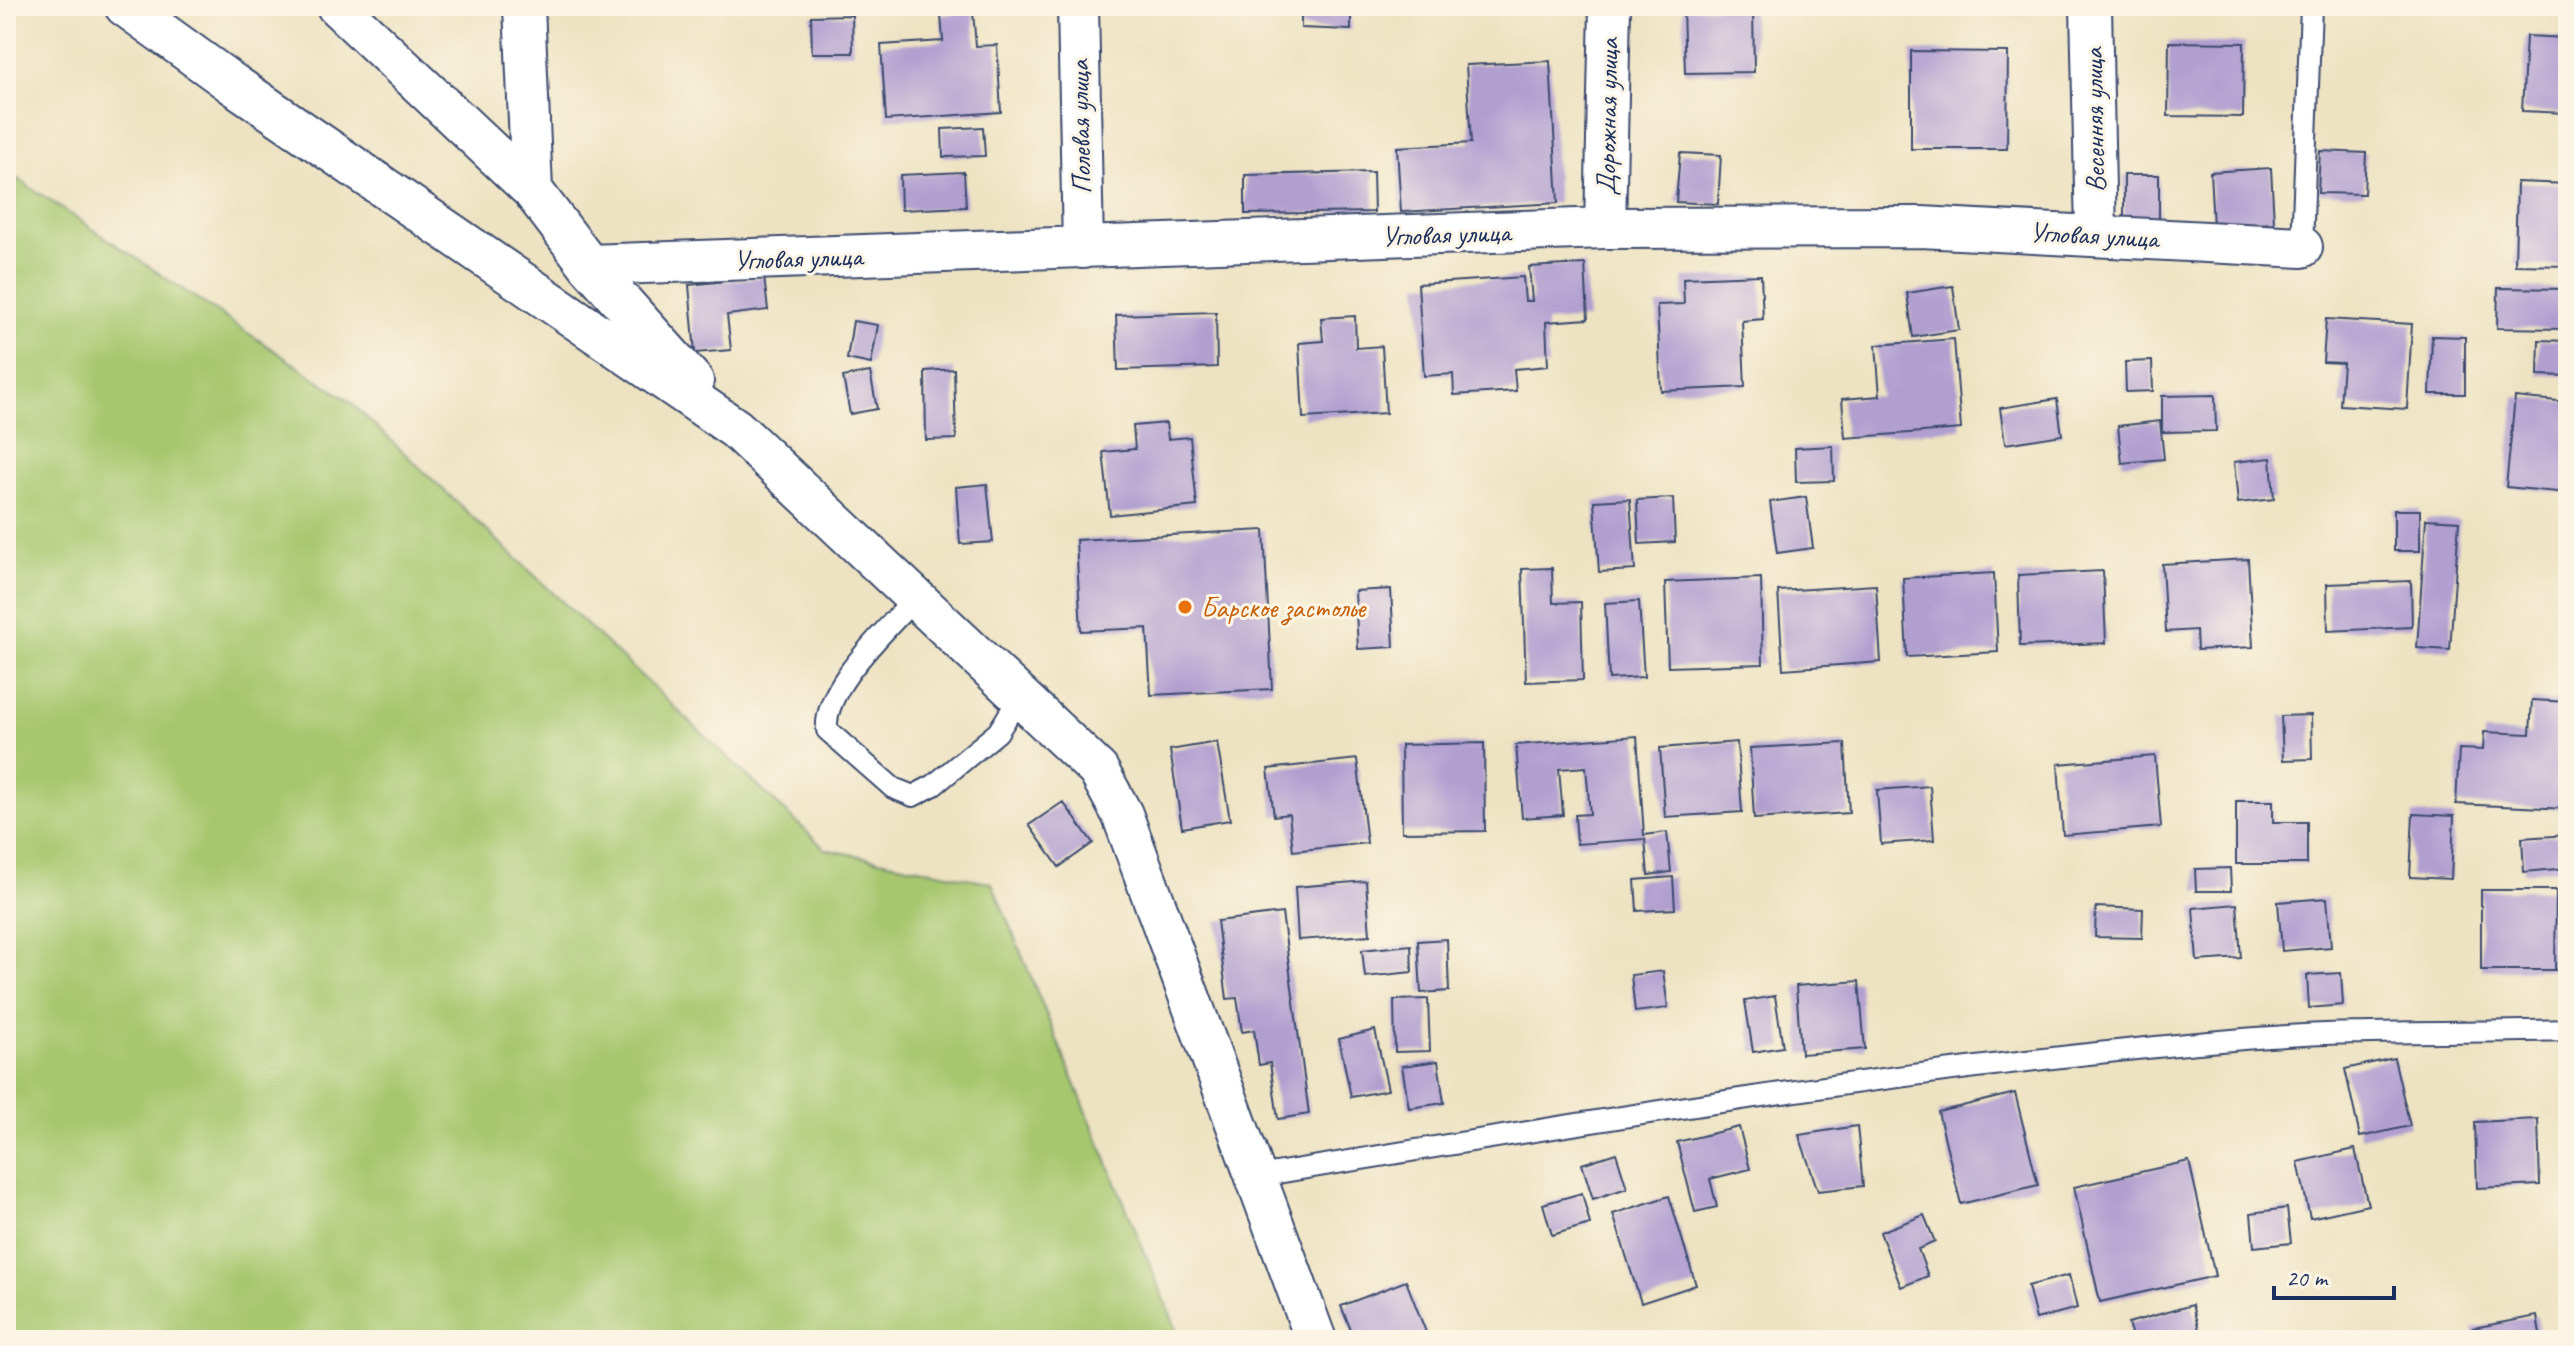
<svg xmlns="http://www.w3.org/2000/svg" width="2574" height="1346" viewBox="0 0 2574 1346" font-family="Caveat,sans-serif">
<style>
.green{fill:#a7c76e;stroke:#617b66;stroke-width:2}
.building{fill:#b19fd0}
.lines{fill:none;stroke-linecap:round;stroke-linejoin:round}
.service-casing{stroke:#3a4a6d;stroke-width:24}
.minor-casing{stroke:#3a4a6d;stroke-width:44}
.service{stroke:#fff;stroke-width:20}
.minor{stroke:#fff;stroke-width:40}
.food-dot{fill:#e8710a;stroke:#fcf5e5;stroke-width:3}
.labels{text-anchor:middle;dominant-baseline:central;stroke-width:6;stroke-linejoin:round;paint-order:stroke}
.street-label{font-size:28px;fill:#1b2f5e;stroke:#fcf5e5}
.food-label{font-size:28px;fill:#c56008;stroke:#fcf5e5;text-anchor:start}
</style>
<rect width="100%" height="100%" fill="#fcf5e5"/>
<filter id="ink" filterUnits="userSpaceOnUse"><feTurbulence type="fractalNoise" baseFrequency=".0125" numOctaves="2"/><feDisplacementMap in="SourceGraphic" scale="16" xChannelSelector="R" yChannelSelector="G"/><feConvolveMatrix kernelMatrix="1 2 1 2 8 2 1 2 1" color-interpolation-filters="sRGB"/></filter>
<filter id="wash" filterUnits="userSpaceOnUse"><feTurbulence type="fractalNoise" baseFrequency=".006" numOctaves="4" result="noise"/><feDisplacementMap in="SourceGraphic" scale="32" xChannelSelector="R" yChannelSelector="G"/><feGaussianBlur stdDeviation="1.8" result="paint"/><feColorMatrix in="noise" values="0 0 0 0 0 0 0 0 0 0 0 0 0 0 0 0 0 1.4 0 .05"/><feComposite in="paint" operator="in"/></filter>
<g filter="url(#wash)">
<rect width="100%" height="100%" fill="#ede2c1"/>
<path class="green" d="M6 171 348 400 825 849 992 883 1181 1340H6Z"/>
<g id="blocks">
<path class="building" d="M1301 6H1351V30L1301 28Z
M1753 7 1754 72 1685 73 1683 8Z
M973 12 976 46 997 45 1001 112 886 120 881 45 943 41 941 15Z
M852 15 853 53H812L811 16Z
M2526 36 2568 38V113L2522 111Z
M2169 42 2244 43 2243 117 2168 116Z
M1911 51 2008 52 2007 149H1911Z
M1550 61 1558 203 1401 212 1397 147 1471 143 1466 65Z
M983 127 985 156 943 157 942 129Z
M2320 151 2366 153 2364 194 2318 193Z
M1680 153 1721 155 1718 204 1676 202Z
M2271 168 2274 223 2213 227 2210 172Z
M964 172 966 207 901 210 900 175Z
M1373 172 1374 212 1245 214V175Z
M2124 175H2159V225H2124Z
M2517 182 2568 184V266L2515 265Z
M1585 264 1588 319 1546 322 1548 366 1514 369 1516 391 1454 395 1453 374 1424 376 1418 284 1523 277 1525 301H1532L1529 267Z
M1761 275 1763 319 1742 321 1745 387 1661 391 1657 305 1684 304 1683 278Z
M764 277 768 310 727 315 731 350 695 353 689 285Z
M1953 286 1959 330 1913 337 1907 293Z
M2498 288 2568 289V329L2497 328Z
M1216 312 1217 367 1118 370 1116 315Z
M1355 316 1356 348 1382 346 1386 413 1303 418 1299 343 1323 341 1321 318Z
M2326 319 2412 324 2407 409 2340 405 2343 363 2323 362Z
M853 321 878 325 871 364 847 359Z
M2432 336 2465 337V394H2430Z
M1954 339 1961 429 1845 438 1842 399 1880 396 1876 345Z
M2539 340 2568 341V376L2538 375Z
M2152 361 2153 391 2126 392 2125 362Z
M954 369 956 439 926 440 925 371Z
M870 372 877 409 850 414 843 377Z
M2215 395 2216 431 2162 432V396Z
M2515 397 2568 402V493L2506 487Z
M2057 399 2062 435 2005 444 2000 408Z
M2160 421 2164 459 2122 463 2118 426Z
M1166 423 1168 439 1190 437 1197 506 1110 515 1103 452 1135 449 1133 426Z
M1833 446 1834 481 1796 482 1795 448Z
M2271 458 2274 499 2238 503 2234 462Z
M987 484 993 542 960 544 956 487Z
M1806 497 1813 548 1777 553 1770 502Z
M1673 498 1675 542 1639 544 1637 500Z
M1630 499 1635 570 1599 572 1594 501Z
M2394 510H2420V551H2394Z
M2426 519 2459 521 2450 650 2417 648Z
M1264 530 1272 689 1151 695 1147 628 1081 631 1076 540Z
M2248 559 2253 647 2197 650 2196 630 2166 632 2162 564Z
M1552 568 1553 603 1581 602 1583 680 1526 682 1522 569Z
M2103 571 2106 643 2020 646 2018 575Z
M1994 573 1998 652 1907 657 1903 578Z
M1761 578 1763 664 1668 667 1665 582Z
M2411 581 2412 627 2328 631 2327 584Z
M1876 585 1881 662 1783 669 1778 591Z
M1391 589 1394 647 1358 649 1355 591Z
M1639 601 1644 677 1609 679 1605 603Z
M2532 700 2568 702V809L2456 804 2459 749 2483 750 2484 732 2530 734Z
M2311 715 2312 759 2283 760 2281 716Z
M1637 736 1644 835 1667 832 1671 872 1648 875 1645 839 1577 844 1575 815 1590 814 1586 767 1559 769 1563 815 1522 818 1516 745Z
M1217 742 1230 820 1182 828 1170 750Z
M1737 742 1742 812 1665 817 1660 748Z
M1484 743 1485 831 1402 832 1401 745Z
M1845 743 1849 813 1754 819 1750 748Z
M2155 756 2161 827 2063 835 2058 764Z
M1357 759 1367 843 1293 851 1289 814 1274 816 1268 769Z
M1930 786 1934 840 1881 844 1877 790Z
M2236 801H2273V822H2307V864H2236Z
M1063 802 1093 843 1059 867 1029 825Z
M2413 814 2454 816 2451 879 2410 877Z
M2568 835V868L2524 872 2522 838Z
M2230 868 2231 891H2196L2195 869Z
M1673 877 1675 909 1637 911 1635 880Z
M1366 881 1370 935 1298 940 1295 887Z
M2481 890H2556L2555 970H2481Z
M2327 898 2331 947 2282 951 2278 902Z
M2237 904 2241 958 2197 961 2193 908Z
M2096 907 2143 909 2142 938 2095 937Z
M1282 913 1309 1114 1278 1119 1270 1063 1259 1065 1254 1030 1242 1032 1237 998 1227 999 1217 921Z
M1447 939 1449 991 1421 993 1418 941Z
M1411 945 1412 972 1365 977 1362 950Z
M1663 971 1668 1008 1635 1012 1631 975Z
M2341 973 2343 1005 2309 1008 2307 975Z
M1859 981 1865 1049 1801 1054 1796 986Z
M1775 996 1783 1047 1753 1052 1745 1001Z
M1428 999 1430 1051 1395 1052 1394 1000Z
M1375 1030 1388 1090 1351 1097 1339 1039Z
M2394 1058 2410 1126 2360 1137 2345 1069Z
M1438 1061 1444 1103 1409 1108 1402 1066Z
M2015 1093 2038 1185 1961 1204 1938 1112Z
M2538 1119 2540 1185 2477 1188 2475 1122Z
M1857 1126 1863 1186 1818 1191 1799 1135Z
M1739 1127 1750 1169 1710 1179 1717 1207 1695 1212 1677 1142Z
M2355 1149 2368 1205 2310 1218 2298 1162Z
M1616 1153 1627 1188 1593 1199 1582 1164Z
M2189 1161 2215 1276 2100 1302 2074 1187Z
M1582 1193 1590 1224 1552 1235 1543 1204Z
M1669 1196 1696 1285 1641 1303 1613 1214Z
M2287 1208 2291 1243 2254 1247 2251 1213Z
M1924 1215 1935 1242 1918 1249 1928 1276 1901 1287 1880 1232Z
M2069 1275 2077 1308 2036 1319 2028 1286Z
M1406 1281 1429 1340H1355L1341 1306Z
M2192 1305 2200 1333 2176 1340H2133L2128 1323Z
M2537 1316 2541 1340H2476L2473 1328Z"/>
</g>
</g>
<g filter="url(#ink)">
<use href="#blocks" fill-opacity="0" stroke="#3a4a6d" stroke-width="2"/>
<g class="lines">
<defs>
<path id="service" d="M2302 247 2311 6
M915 598C887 630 823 687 827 730L893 788 913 796 934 785 998 732 1021 695
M1258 1176C1585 1122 1912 1067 2243 1039 2351 1030 2460 1033 2568 1030"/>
<path id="minor" d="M125 6 233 84 736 429 1098 770 1122 814 1316 1340
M337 6 532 190 589 265 693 381
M524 6 532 190
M1078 6 1083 248
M2091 6 2096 235
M1605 228 1610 6
M589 265 1605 228 1921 227 2302 247"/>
</defs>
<use href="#service" class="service-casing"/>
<use href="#minor" class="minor-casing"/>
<use href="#service" class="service"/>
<use href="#minor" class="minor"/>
</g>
</g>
<circle class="food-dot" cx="1185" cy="607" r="8"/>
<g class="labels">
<g class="street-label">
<text transform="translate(1607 117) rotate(-89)">Дорожная улица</text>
<text transform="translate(2094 120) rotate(-91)">Весенняя улица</text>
<text transform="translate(1080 127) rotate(-91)">Полевая улица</text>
<text transform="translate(1446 234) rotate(-2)">Угловая улица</text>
<text transform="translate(2094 235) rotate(3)">Угловая улица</text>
<text transform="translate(798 258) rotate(-2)">Угловая улица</text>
</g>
<g class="food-label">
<text x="1201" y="607">Барское застолье</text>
</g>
</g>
<rect width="2574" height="1346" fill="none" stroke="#fcf5e5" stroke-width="32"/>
<path d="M2274 1286v12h120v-12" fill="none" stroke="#1b2f5e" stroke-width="4"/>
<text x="2286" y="1286" font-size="24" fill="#1b2f5e" stroke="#fcf5e5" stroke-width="6" paint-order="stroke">20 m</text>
</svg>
